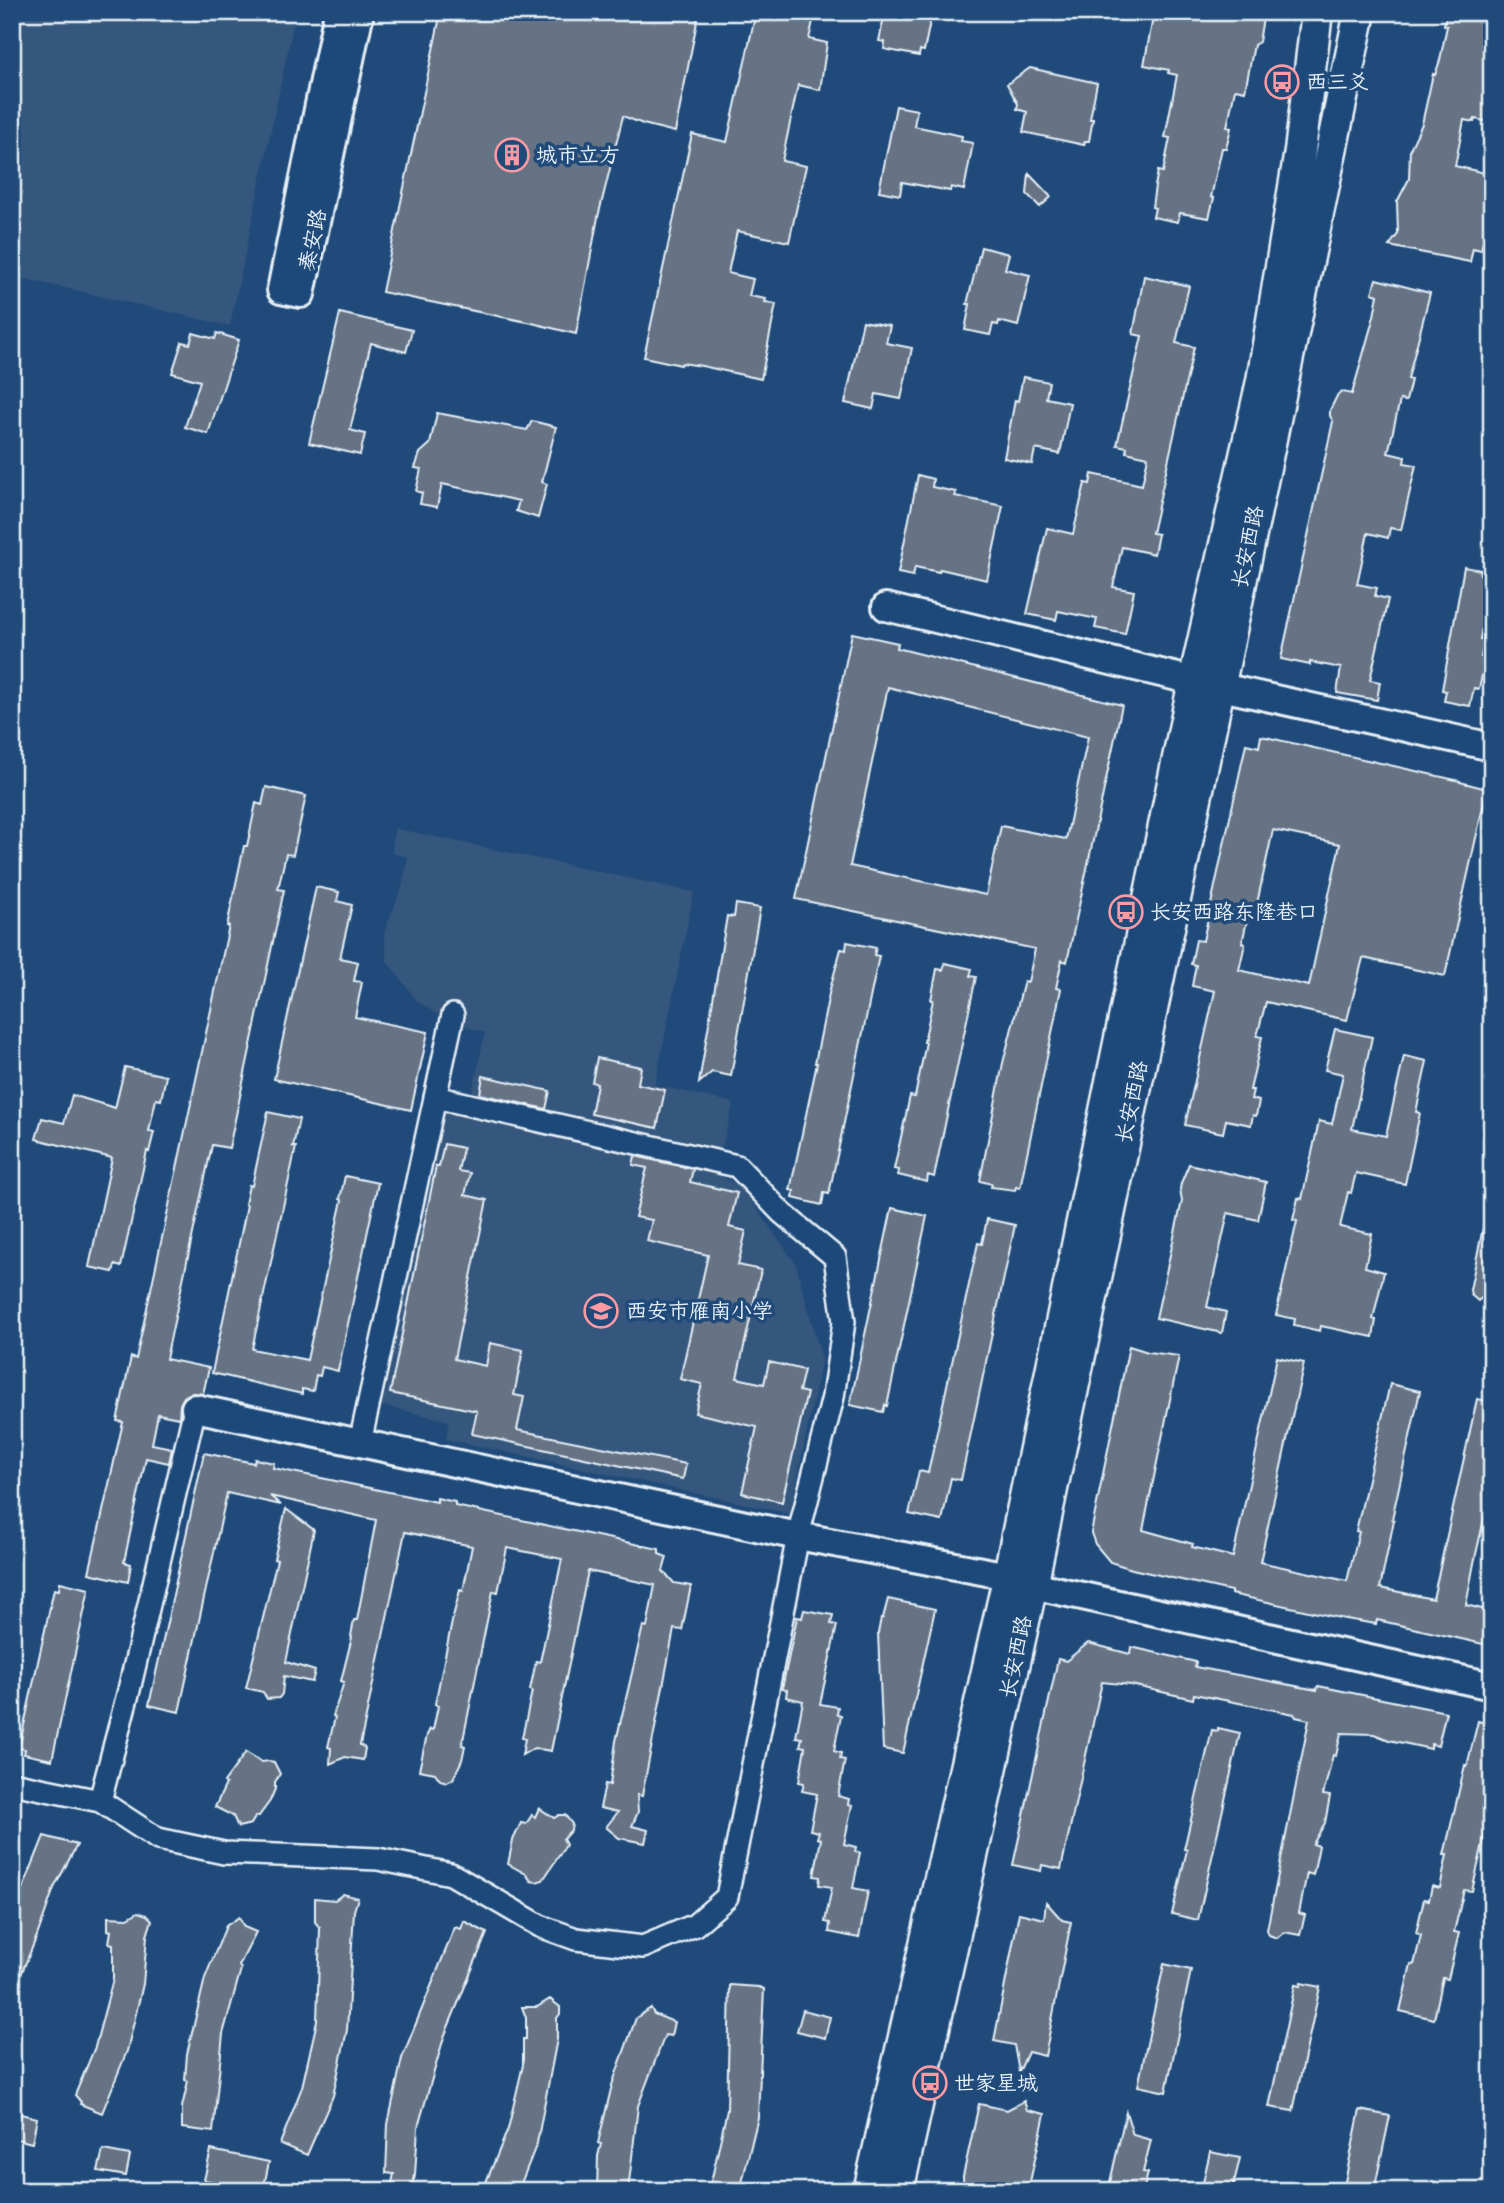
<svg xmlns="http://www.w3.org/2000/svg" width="1504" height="2203" viewBox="0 0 1504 2203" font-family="'Architects Daughter','LXGW WenKai TC',sans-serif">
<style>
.built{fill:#34567d}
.building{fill:#657384;stroke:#e8f1f8;stroke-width:2;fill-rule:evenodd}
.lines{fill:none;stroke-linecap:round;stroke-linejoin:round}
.minor-casing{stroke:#e8f1f8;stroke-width:26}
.tertiary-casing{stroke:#e8f1f8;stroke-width:32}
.secondary-casing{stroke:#e8f1f8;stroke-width:35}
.minor{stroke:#1f4a7a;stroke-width:21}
.tertiary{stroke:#1f4a7a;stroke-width:26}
.secondary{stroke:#1f4a7a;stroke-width:30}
.labels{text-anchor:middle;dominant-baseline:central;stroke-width:7;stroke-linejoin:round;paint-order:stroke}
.poi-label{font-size:21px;fill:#e8f1f8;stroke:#1f4a7a;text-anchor:start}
.street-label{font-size:21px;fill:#e8f1f8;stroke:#1f4a7a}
</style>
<rect width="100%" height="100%" fill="#1f4a7a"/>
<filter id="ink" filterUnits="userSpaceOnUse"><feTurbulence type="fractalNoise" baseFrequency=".0143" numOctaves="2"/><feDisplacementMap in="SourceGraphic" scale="14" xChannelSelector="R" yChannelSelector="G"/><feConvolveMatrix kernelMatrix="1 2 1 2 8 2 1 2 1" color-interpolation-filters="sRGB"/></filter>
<g filter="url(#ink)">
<path class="built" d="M12 12H296L230 326 12 276Z
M394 828 694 892 655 1085 734 1103 719 1158 470 1102 485 1033 444 1019 417 1001 387 961 384 932 402 887 408 857 392 853Z
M439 1105 697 1161 743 1189 796 1264 822 1359 790 1514 446 1439 449 1421 374 1404Z"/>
<path class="building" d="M441 12H699L675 132 643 124 623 116 598 217 576 334 532 323 382 292Z
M756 12H815L809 39 827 43 820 90 798 85 782 161 806 166 789 242 737 231 728 273 753 279 749 296 766 299 765 302 776 304 761 379 702 366 682 363 681 365 644 357 692 134 727 142Z
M885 12H932L924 51 920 50 919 56 884 49 885 42 879 41Z
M1154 12H1264L1259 42 1254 45 1245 91 1235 89 1227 127 1231 128 1226 148H1222L1211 197 1214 198 1209 218 1180 213 1178 222 1153 217 1155 208 1152 207 1155 186 1158 171 1163 172 1170 138 1165 137 1177 75 1168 73 1169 70 1144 65Z
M1447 12H1492V112L1489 122 1475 119 1474 122 1464 120 1455 166 1489 174 1486 186 1492 187V231L1489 243 1483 242 1481 250 1473 248 1470 262 1389 246 1398 234 1397 202 1409 179 1410 149 1422 124 1433 74 1435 75 1440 60 1447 26 1444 25Z
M1030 68 1097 83 1090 119H1093L1089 141H1085L1084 145 1023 132 1027 112 1017 109 1018 104 1007 84Z
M896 106 917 110 914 126 962 136 961 141 973 143 964 190 951 187 950 191 902 182 900 195 879 191Z
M1029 174 1051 197 1040 207 1027 194Z
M981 247 1009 254 1005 269 1030 275 1018 326 999 321 998 325 993 324 990 335 965 330 970 304H967Z
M1144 276 1189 286 1176 343 1194 347 1152 533 1158 534 1154 554 1122 547 1113 587 1134 591 1125 634 1095 628 1097 619 1058 611 1056 620 1027 614 1047 528 1073 534 1085 483 1090 484 1092 474 1142 485 1148 457 1126 452 1127 447 1117 445 1142 336 1133 334Z
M1376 279 1430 293 1408 379 1411 380 1406 401 1400 400 1388 453 1405 457 1404 463 1416 465 1401 530 1390 528 1388 538 1368 533 1357 584 1377 588 1375 596 1388 599 1370 680 1380 682 1377 700 1337 693 1341 668 1310 662V665L1281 659 1332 426 1333 421 1330 416V410L1338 394 1343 392 1352 394 1374 316 1378 295 1372 293Z
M340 313 412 330 406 352 371 343 350 430 365 434 360 455 309 443Z
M863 321 890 326 886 343 912 348 901 399 876 394 873 409 845 403Z
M193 333 215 339 217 333 239 340 208 434 185 427 200 381 172 373 182 342 190 344Z
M1023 377 1049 382 1046 398 1070 403 1060 454 1035 449 1032 464 1004 458 1015 400 1018 401Z
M437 413 527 430 532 421 556 427 542 482 547 484 538 518 516 511 519 501 442 484 437 507 420 504 422 493 416 491 421 469 415 468 420 453 430 444Z
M918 475 933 479 932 487 956 492 955 496 1003 506 987 580 940 569 939 572 915 567 913 576 898 573Z
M1464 567 1481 570 1480 574 1492 576 1480 639H1485L1481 657 1486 658 1479 689 1474 688 1470 706 1444 701 1446 691 1442 690Z
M852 633 898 643 897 648 1122 705 1067 962 1062 960 1056 988 1061 989 1020 1188 1016 1187 1015 1190 991 1187 992 1184 980 1181 1003 1063 1024 981 1028 982 1035 949 796 899ZM888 687 1088 737 1066 839 1001 826 986 895 850 866Z
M1261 736 1460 781V782L1487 789 1445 976 1363 958 1347 1020 1266 1002 1257 1036 1262 1037 1250 1090H1253L1251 1099 1259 1101 1256 1116 1253 1115 1251 1125 1226 1120 1223 1133 1185 1125 1215 991 1192 986 1196 965 1191 964 1196 940 1203 941 1246 744 1259 747ZM1273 830 1340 844 1309 986 1239 970 1245 944 1242 943 1250 907 1256 908Z
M266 787 306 796 293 855 286 854 278 889 284 890 229 1148 212 1145 166 1359 209 1368 203 1394 191 1393 184 1397 180 1405 179 1418 158 1414 152 1444 172 1448 169 1463 146 1458 124 1562 131 1564 128 1582 89 1573 123 1422 117 1421 131 1357 136 1359 229 926H227L244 846H247L256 803 262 805Z
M316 887 339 892 337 901 352 905 340 958 358 962 354 981 362 982 355 1017 428 1032 411 1110 274 1079Z
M736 904 760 908 731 1076 712 1072 699 1083 727 916 734 917Z
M847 942 876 948 874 955 879 956 829 1194 824 1193 822 1205 793 1198 794 1191 790 1190 817 1063H815L830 989 841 949 846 950Z
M945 963 972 969 970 976 976 977 934 1177 928 1175 927 1182 898 1175 899 1170 894 1169 910 1096 915 1097 926 1042H924L933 1000H931L937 969 943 970Z
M1335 1029 1372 1037 1352 1129 1386 1136 1404 1056 1427 1061 1416 1112 1420 1113 1405 1184 1356 1173 1351 1193 1348 1192 1340 1227 1372 1234 1365 1267 1384 1272 1373 1319 1376 1320 1373 1337 1321 1326 1320 1331 1294 1325 1295 1319 1276 1315 1297 1221 1293 1220 1298 1198 1302 1199 1319 1121 1332 1124 1343 1074 1325 1070Z
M597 1058 641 1067 638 1084 665 1090 657 1128 591 1114 597 1084 592 1082Z
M125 1067 166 1076 161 1100 156 1099 149 1131 154 1132 149 1152 147 1151 121 1267 115 1265 113 1272 89 1267 112 1158 36 1139 42 1118 64 1123 72 1095 115 1108Z
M483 1076 550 1091 546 1109 480 1094Z
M268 1112 299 1119 293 1147H296L252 1349 307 1360 342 1200 340 1199 345 1176 378 1183 338 1371 322 1367 320 1376 316 1375 313 1391 302 1389V1394L212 1373 247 1205 245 1204 249 1185 252 1186Z
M444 1144 463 1148 458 1171 470 1173 465 1195 487 1200 454 1359 486 1366 490 1343 523 1350 514 1395 524 1397 517 1430 686 1464 683 1479 472 1434 477 1411 390 1393 436 1166 439 1167Z
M635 1156 693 1169 690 1182 737 1193 729 1227 746 1231 738 1265 761 1270 737 1378 764 1384 769 1362 804 1370 799 1391 807 1393 782 1502 742 1493 757 1427 695 1413 702 1384 680 1379 708 1255 647 1241 652 1220 635 1217 647 1168 633 1165Z
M1189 1164 1266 1182 1258 1220 1228 1213 1207 1307 1226 1312 1222 1333 1156 1318 1182 1201 1180 1189 1181 1183Z
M892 1208 927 1216 887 1406 885 1405 883 1412 850 1405Z
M1485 1218 1492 1219V1296L1485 1295 1478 1301 1471 1295 1470 1290Z
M987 1219 1015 1225 961 1480 951 1478 942 1521 909 1514 919 1471 928 1473 978 1243 982 1244Z
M1129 1346 1148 1352 1179 1356 1143 1530 1193 1544 1192 1547 1233 1557 1277 1357 1304 1363 1260 1562 1347 1581 1359 1532 1356 1531 1390 1384 1420 1391 1392 1519 1394 1520 1380 1588 1433 1599 1477 1399 1492 1402V1484L1474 1563 1466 1605 1486 1610 1485 1614 1492 1615V1646L1377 1620 1376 1624 1340 1618 1231 1594V1591L1132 1569 1110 1562 1095 1544 1091 1533Z
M204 1453 254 1463 255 1459 274 1463 273 1468 437 1502V1498L455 1502V1506L659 1549V1554L667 1557 663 1571 674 1583 691 1586 682 1630 674 1629 642 1796 637 1795 638 1812 632 1826 648 1830 645 1843 619 1838 606 1827 618 1812 600 1808 605 1784 610 1785 616 1741 643 1626 647 1627 655 1585 588 1571 551 1751 534 1748 522 1755 525 1739 522 1738 532 1691 530 1690 536 1661 540 1662 562 1559 507 1548 498 1592 493 1591 462 1745 465 1746 462 1760 453 1779 447 1782 440 1780 435 1773 419 1770 427 1735 430 1729 433 1730 438 1706 435 1704 453 1617 460 1590 463 1591 472 1546 405 1532 360 1745 365 1748 363 1760 345 1757 330 1764 331 1748 328 1747 335 1717 333 1716 344 1682 341 1681 352 1637 351 1636 354 1620H357L376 1520 270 1496 281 1505 227 1493 179 1712 149 1705Z
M286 1509 314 1530 286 1662 315 1671 312 1682 284 1676 282 1694 279 1698 267 1699 263 1692 246 1688 277 1560 274 1559Z
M60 1582 89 1589 52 1760 24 1754 25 1749 19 1748 54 1589 59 1590Z
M888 1599 935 1609 903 1753 883 1749 878 1633 881 1618H883Z
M804 1610 833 1615 831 1624 837 1625 820 1704 838 1707 837 1714 841 1715 834 1751 841 1753 840 1759 845 1760 838 1796 849 1799 848 1804 852 1805 844 1844 856 1847 855 1852 860 1853 853 1888 868 1891 859 1938 829 1932 830 1923 825 1922 832 1887 819 1885 820 1877 814 1876 821 1839 817 1838 819 1832 810 1830 817 1794 802 1791 804 1783 799 1782 805 1747 800 1746 802 1738 796 1737 803 1701 786 1697 787 1690 782 1689 797 1617 802 1618Z
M1088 1643 1130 1654 1131 1647 1196 1662 1195 1667 1317 1690 1318 1686 1446 1712 1438 1746 1431 1744V1749L1389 1740 1374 1734 1341 1733 1336 1756 1333 1755 1323 1795 1330 1796 1325 1823 1313 1844 1319 1846 1313 1875 1307 1873 1299 1913 1305 1915 1300 1935 1284 1932 1277 1938 1269 1935 1267 1930 1309 1720 1296 1717 1294 1714 1194 1694 1193 1699 1131 1685 1102 1682 1061 1869 1042 1865 1041 1871 1013 1865 1058 1659 1066 1661Z
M1478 1721 1492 1725V1805L1472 1891 1464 1890 1454 1932 1459 1933 1448 1979 1443 1978 1434 2019 1400 2011 1411 1964 1414 1965 1421 1935 1416 1933 1424 1899 1429 1900 1432 1886 1440 1888 1447 1855H1444L1465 1765 1467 1766Z
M1218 1728 1240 1733 1198 1920 1172 1914 1187 1850 1184 1849 1212 1730 1218 1731Z
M246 1752 262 1762 269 1761 274 1762 280 1774 275 1782V1789L270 1801 259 1816H256L251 1824 238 1827 233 1816 215 1807 226 1784 224 1782Z
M539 1808 554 1818 559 1815H565L572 1824 571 1830 563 1839 566 1845 543 1880 536 1882 531 1881 526 1874 508 1864 513 1840 521 1823 526 1824 532 1815 535 1817Z
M44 1836 77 1845 54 1888 37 1936 12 1996V1920L22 1898 20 1896Z
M343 1894 358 1898 354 1911 347 2030 333 2096 307 2155 280 2144 302 2087 317 2021 320 1928 315 1922V1898L335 1900Z
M1046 1902 1062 1920 1071 1922 1045 2056 1028 2052 1019 2072 1014 2045 994 2041 1019 1913 1044 1919Z
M138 1912 147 1915 152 1920 147 1936 143 1984 127 2051 102 2113 80 2104 81 2102 75 2095 95 2047 113 1979V1944L109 1943 111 1931 108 1930V1917L128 1918Z
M239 1917 244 1927 256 1932 239 1966 241 1969 223 2034 213 2132 182 2128V2107L188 2081 185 2080 187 2054 205 1978 226 1926Z
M464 1921 487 1933 444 2037 418 2127 415 2175 412 2191H390L394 2174 386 2173 388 2124 402 2058 455 1927 461 1929Z
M1164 1964 1191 1970 1166 2092 1138 2086Z
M1301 1983 1320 1987 1293 2111 1269 2107 1295 1985 1300 1986Z
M730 1985 759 1987 764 1989 758 2117 740 2191H707L712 2178 727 2110Z
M550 1999 560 2007V2014L557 2018V2039L537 2143 518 2191H494L495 2186 486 2182 508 2129 523 2065V2039H526V2018L522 2007H537Z
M651 2008 654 2014 674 2022 671 2036 665 2035 638 2106 628 2191H597L598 2156 601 2144 598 2143 612 2085 636 2018Z
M803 2010 830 2017 825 2038 797 2031Z
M1024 2101 1027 2110 1045 2114 1028 2191H964L963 2176 979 2104 1007 2110Z
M1360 2110 1390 2116 1374 2191H1343Z
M12 2112 37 2118 32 2143 12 2138Z
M1126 2112 1133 2135 1151 2140 1143 2172 1148 2173 1143 2191H1108Z
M103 2150 130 2155 126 2176 98 2171Z
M211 2150 269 2162 263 2191 204 2180Z
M1210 2152 1240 2158 1232 2191H1201Z"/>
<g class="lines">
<defs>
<path id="minor" d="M360 1443 453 1015
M12 1783 100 1801 158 1839 224 1853 378 1859 451 1874 540 1926 576 1939 643 1947 695 1925 727 1897 798 1536 833 1397 844 1322 835 1257 782 1213 737 1166 435 1097
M100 1801 129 1690 195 1408"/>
<path id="tertiary" d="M338 12 281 290 301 294 360 12
M886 607 1194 681 1492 747
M195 1408 798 1536 1008 1576 1032 1585 1492 1686"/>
<path id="secondary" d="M869 2191 1008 1579 1194 681 1262 381 1300 151 1317 12
M898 2191 1032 1585 1360 12"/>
</defs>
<use href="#minor" class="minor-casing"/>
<use href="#tertiary" class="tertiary-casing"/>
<use href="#secondary" class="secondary-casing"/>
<use href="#minor" class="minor"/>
<use href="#tertiary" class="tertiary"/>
<use href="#secondary" class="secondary"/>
</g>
</g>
<defs>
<symbol id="bus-ring" viewBox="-11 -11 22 22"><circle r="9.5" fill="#1f4a7a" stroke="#ff9aa2" stroke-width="1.5"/><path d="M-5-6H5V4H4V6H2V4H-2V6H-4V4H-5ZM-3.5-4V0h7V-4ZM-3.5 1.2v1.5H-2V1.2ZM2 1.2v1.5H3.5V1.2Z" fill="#ff9aa2"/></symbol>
<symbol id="building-ring" viewBox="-11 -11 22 22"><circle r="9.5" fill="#1f4a7a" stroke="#ff9aa2" stroke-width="1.5"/><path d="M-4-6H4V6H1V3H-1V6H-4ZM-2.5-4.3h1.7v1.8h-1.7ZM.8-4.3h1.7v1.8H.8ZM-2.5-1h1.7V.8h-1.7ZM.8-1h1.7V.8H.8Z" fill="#ff9aa2"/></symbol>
<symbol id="school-ring" viewBox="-11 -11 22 22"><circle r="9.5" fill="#1f4a7a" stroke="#ff9aa2" stroke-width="1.5"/><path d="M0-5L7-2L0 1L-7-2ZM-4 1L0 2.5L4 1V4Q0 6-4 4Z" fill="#ff9aa2"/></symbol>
</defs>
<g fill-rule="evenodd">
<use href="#bus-ring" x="1263" y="63" width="38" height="38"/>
<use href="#building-ring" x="493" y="136" width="38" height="38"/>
<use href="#bus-ring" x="1107" y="893" width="38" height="38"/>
<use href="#school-ring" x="582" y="1292" width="38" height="38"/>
<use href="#bus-ring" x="911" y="2064" width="38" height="38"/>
</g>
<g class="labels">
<g class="poi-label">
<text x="1306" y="82">西三爻</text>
<text x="536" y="155">城市立方</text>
<text x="1150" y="912">长安西路东隆巷口</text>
<text x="626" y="1311">西安市雁南小学</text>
<text x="954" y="2083">世家星城</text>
</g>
<g class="street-label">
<text transform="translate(313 240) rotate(-78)">秦安路</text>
<text transform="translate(1248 547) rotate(-78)">长安西路</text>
<text transform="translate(1132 1102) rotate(-78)">长安西路</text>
<text transform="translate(1016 1657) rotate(-78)">长安西路</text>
</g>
</g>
<rect width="1504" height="2203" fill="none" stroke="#1f4a7a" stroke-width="42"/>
<rect x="21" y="21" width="1462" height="2161" fill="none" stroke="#e8f1f8" stroke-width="2.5" filter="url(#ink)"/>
</svg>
